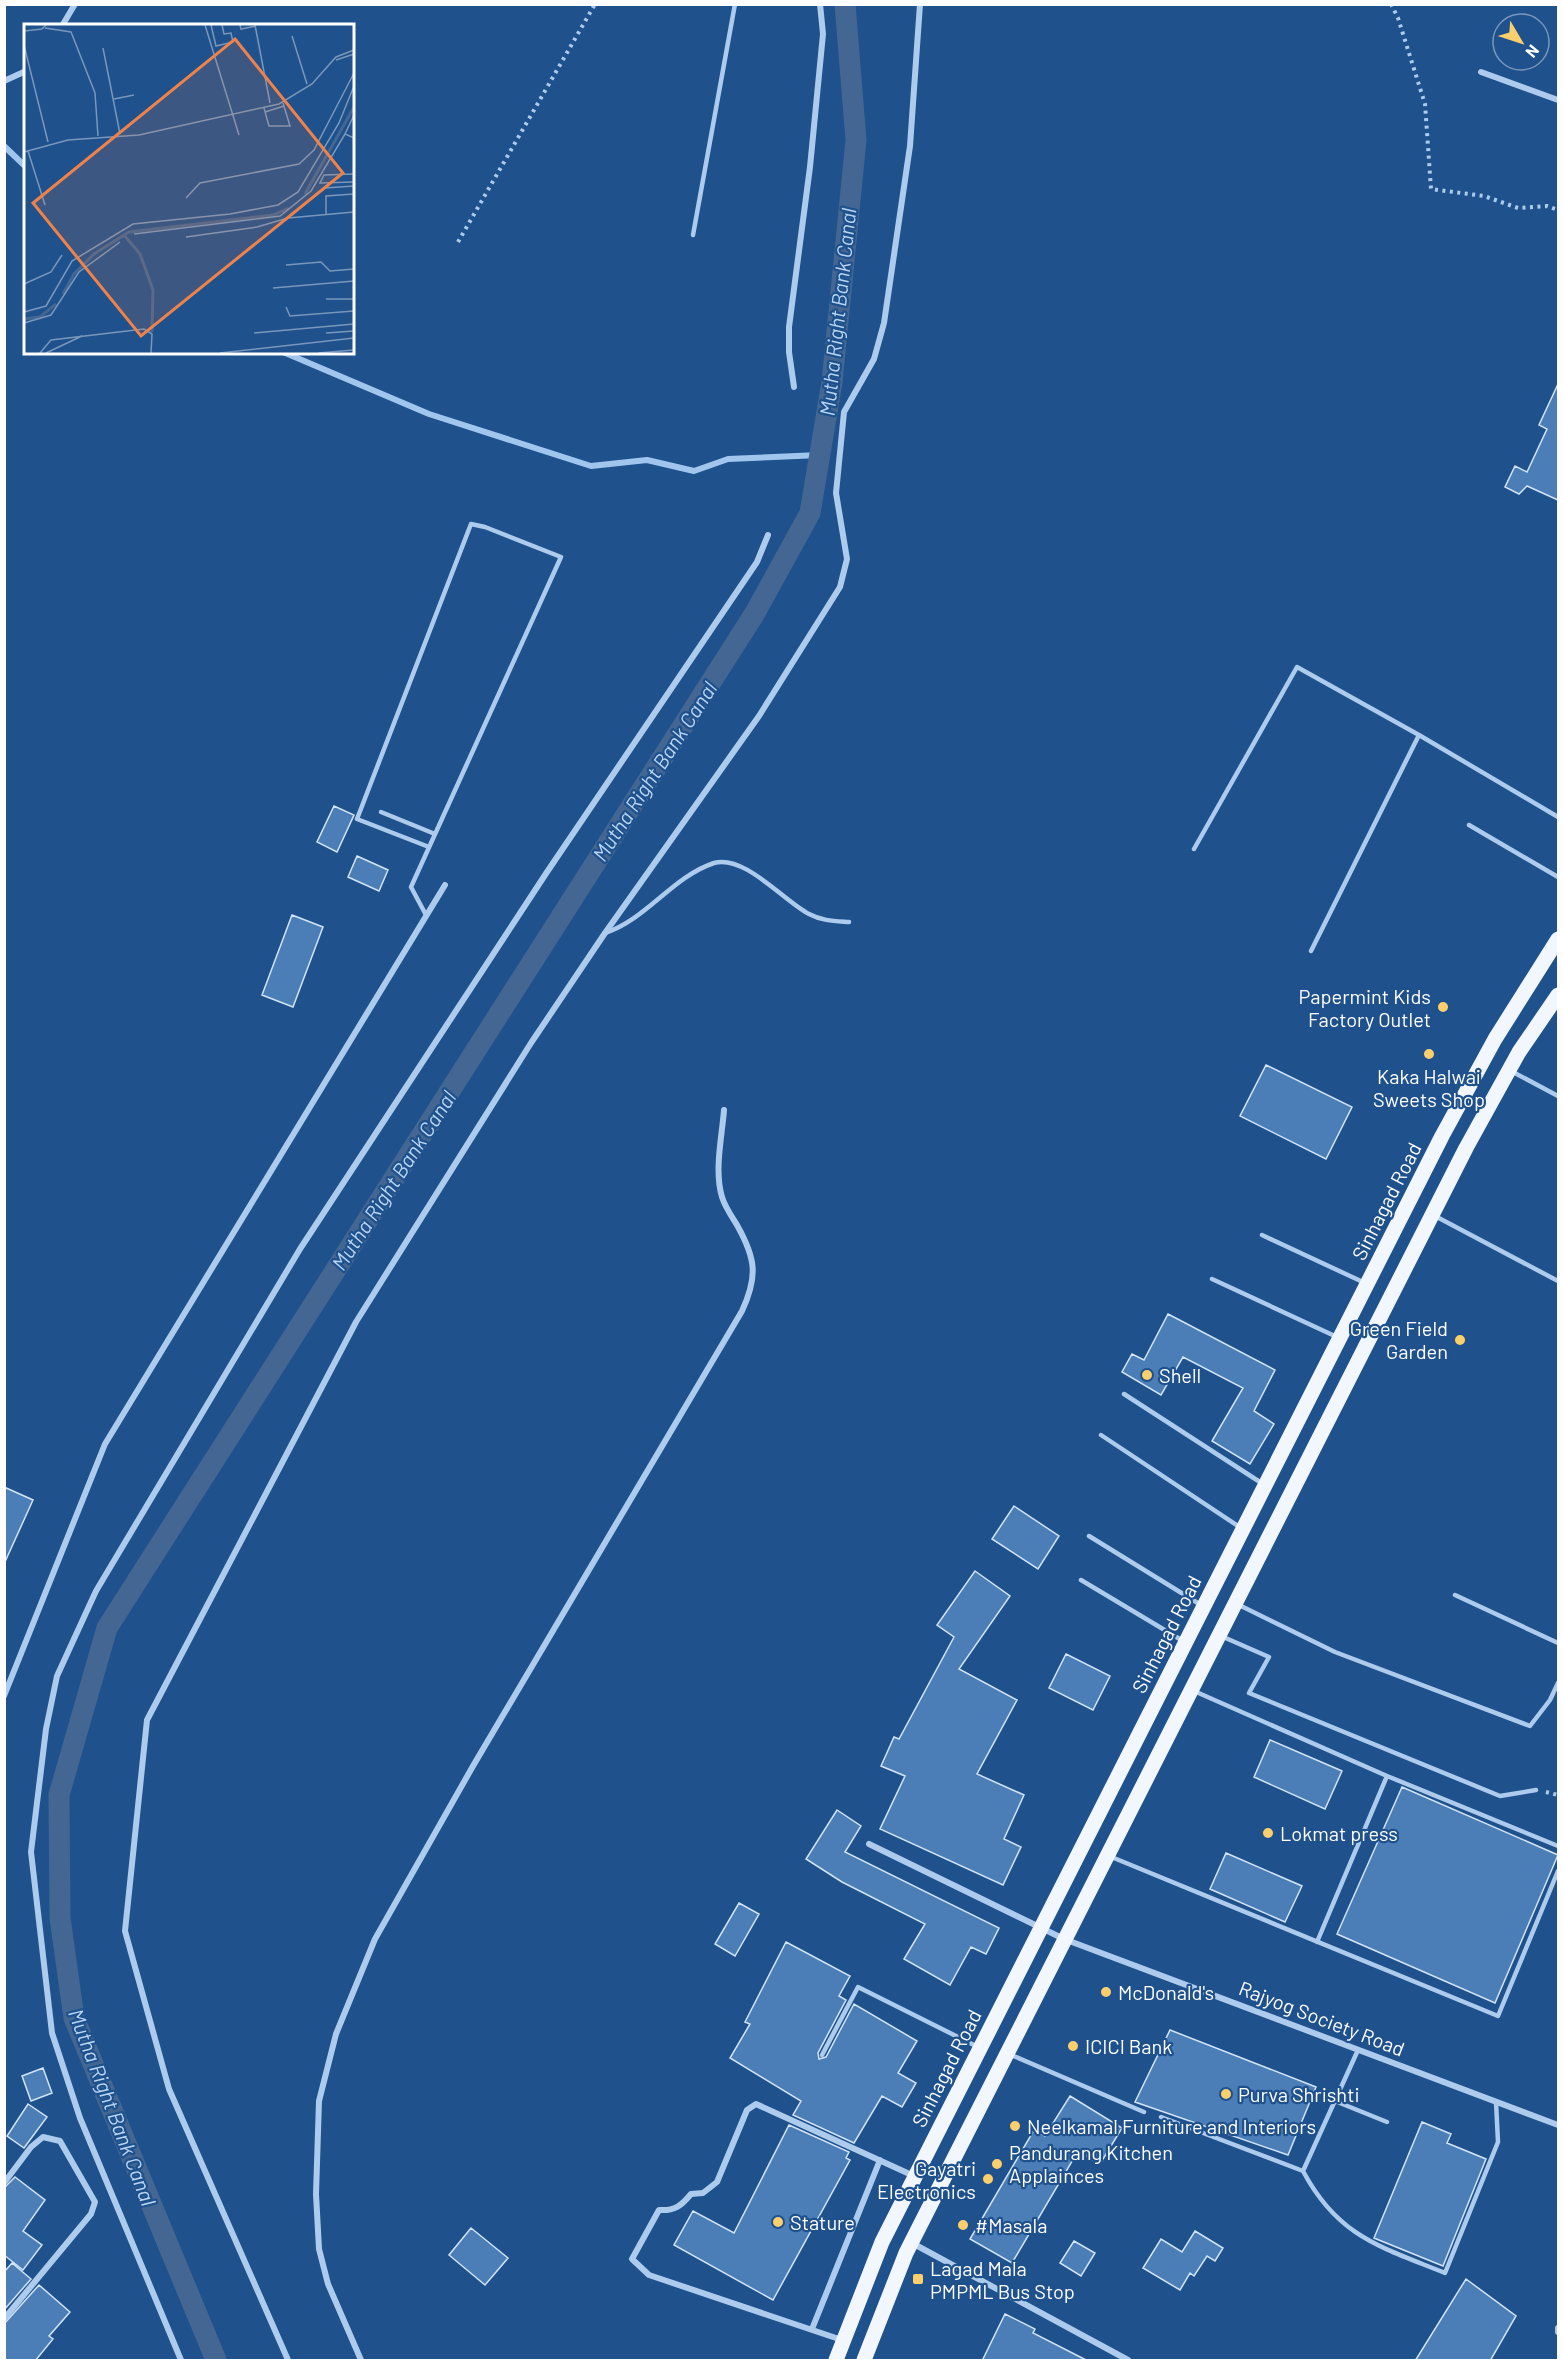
<svg xmlns="http://www.w3.org/2000/svg" width="1563" height="2365" viewBox="0 0 1563 2365" font-family="Barlow,sans-serif">
<style>
.lines{fill:none;stroke-linecap:round;stroke-linejoin:round}
.stream{stroke:#a0c6ee;stroke-width:6}
.canal{stroke:#436792;stroke-width:21}
.building{fill:#4b7db6;stroke:#d2e4f9;stroke-width:1.5}
.path{stroke:#adcbec;stroke-width:4;stroke-dasharray:3 4.5;stroke-linecap:butt}
.lane{stroke:#adcbec;stroke-width:4.5}
.street{stroke:#adcbec;stroke-width:6}
.primary{stroke:#f2f7ff;stroke-width:15}
.poi-dot{fill:#facf6c;stroke:#1f518d;stroke-width:2}
.labels{text-anchor:middle;dominant-baseline:central;stroke-width:4.5;stroke-linejoin:round;paint-order:stroke}
.poi-label{font-size:20px;fill:#fff;stroke:#1f518d;text-anchor:start}
.street-label{font-size:20px;fill:#fff;stroke:#1f518d}
.water-label{font-size:21px;font-style:italic;fill:#b9d5f3;stroke:#1f518d}
.inset-river{fill:none;stroke:#436792;stroke-width:3}
.inset-road{fill:none;stroke:#7997bb;stroke-width:1.5}
.view{fill:#ee8249;fill-opacity:0.15;stroke:#ee8249;stroke-width:3}
.inset-edge{fill:none;stroke:#fff;stroke-width:3}
</style>
<rect width="100%" height="100%" fill="#1f518d"/>
<g class="lines">
<path class="stream" d="M4 146 26 167
M283 352 429 414 591 466 647 460 694 471 728 459 820 455"/>
<path class="canal" d="M216 2360 74 2018 60 1918 59 1795 107 1628 755 613 810 513 832 382 856 140 845 4"/>
</g>
<path class="building" d="M1558 384V500L1527 486 1519 494 1505 487 1515 466 1527 472 1547 429 1539 425Z
M334 806 354 815 337 852 317 842Z
M357 856 388 870 379 891 348 877Z
M292 915 323 927 293 1007 262 995Z
M1266 1065 1352 1107 1326 1159 1240 1116Z
M1168 1314 1275 1370 1254 1411 1274 1424 1250 1464 1212 1441 1243 1388 1183 1357 1161 1395 1122 1372 1132 1354 1144 1360Z
M4 1487 33 1500 4 1564Z
M1014 1506 1059 1536 1038 1569 992 1539Z
M975 1571 1010 1596 959 1669 1017 1700 977 1774 1024 1795 1004 1839 1021 1847 1003 1885 880 1829 905 1776 881 1766 894 1737 899 1739 954 1637 937 1625Z
M1066 1654 1110 1676 1093 1710 1049 1688Z
M1270 1740 1342 1771 1325 1809 1254 1777Z
M1402 1787 1558 1855 1495 2003 1337 1934Z
M837 1810 861 1826 845 1852 999 1928 986 1954 971 1947 950 1985 904 1959 925 1924 842 1882 806 1859Z
M1226 1853 1302 1886 1285 1922 1210 1889Z
M739 1903 759 1914 735 1956 715 1944Z
M786 1942 850 1976 839 1996 846 2000 818 2053 819 2059 826 2057 854 2004 917 2041 898 2073 916 2083 902 2107 882 2096 854 2143 793 2115 801 2101 730 2058 750 2024 745 2022Z
M1170 2030 1316 2087 1288 2155 1135 2102Z
M43 2068 52 2093 31 2101 22 2076Z
M1070 2096 1122 2128 1100 2164 1078 2151 1012 2263 970 2239 1034 2130 1045 2136Z
M28 2104 47 2117 24 2148 7 2136Z
M1422 2122 1451 2134 1447 2143 1486 2159 1443 2266 1374 2238Z
M789 2125 849 2152 846 2158 850 2160 773 2300 674 2245 693 2211 734 2233Z
M15 2177 45 2200 23 2231 42 2245 23 2270 4 2255V2188Z
M471 2228 508 2258 485 2285 449 2255Z
M1195 2231 1223 2248 1215 2261 1207 2256 1194 2276 1190 2273 1180 2290 1143 2268 1161 2239 1182 2252Z
M1074 2241 1095 2253 1081 2276 1060 2263Z
M12 2263 31 2279 4 2310V2272Z
M1466 2279 1516 2316 1490 2361H1415Z
M39 2285 70 2312 49 2336 53 2339 35 2361H4V2324Z
M1005 2314 1035 2329 1033 2333 1088 2361H982Z"/>
<g class="lines">
<path class="path" d="M1391 4 1398 18 1425 104 1431 189 1484 196 1518 208 1547 206 1558 210
M458 242 595 4
M1546 1792 1558 1795"/>
<path class="lane" d="M693 235 735 4
M381 812 435 834
M1469 825 1558 877
M1194 849 1297 667 1419 735
M426 915 411 887 561 557 485 527 471 524 357 819 429 847
M605 933C647 919 672 877 714 863 744 854 784 901 809 914 822 921 835 921 849 922
M1311 951 1419 735 1558 817
M1511 1071 1558 1096
M1435 1216 1558 1281
M1262 1235 1365 1283
M1212 1279 1337 1337
M1124 1394 1263 1484
M1101 1435 1241 1528
M1089 1536 1201 1605
M1081 1580 1183 1641
M1455 1595 1558 1643
M1237 1604 1335 1652 1530 1726 1550 1700 1558 1683
M1221 1636 1269 1657 1249 1693 1500 1796 1536 1790
M1194 1691 1387 1776 1558 1846
M1109 1856 1498 2016 1558 1871
M1317 1942 1387 1776
M1009 2054 1144 2112
M822 2055 858 1987 978 2047
M1335 2101 1387 2122
M1161 2117 1303 2171C1338 2237 1381 2247 1445 2273L1498 2142 1496 2102
M1303 2171 1358 2050"/>
<path class="street" d="M62 26 75 4
M1481 72 1558 100
M4 81 26 71
M794 387 789 352V327L810 167 823 34 820 4
M4 1696 105 1444 445 885
M869 1844 1064 1939 1558 2125
M4 2183 31 2147 43 2137 60 2141 95 2202 91 2214 4 2319
M912 2243 1128 2360
M1558 2328V2332
M812 2329 880 2160
M842 2340 649 2275 632 2259 659 2210C675 2211 681 2206 691 2194L703 2193 717 2182 747 2110 756 2104 914 2176
M181 2360 80 2118 52 2033 31 1852 46 1729 57 1676 96 1591 300 1249 547 872 757 562 768 535
M288 2360 169 2089 125 1931 147 1720 356 1322 531 1043 605 933 759 716 840 587 847 559 836 493 844 412 874 359 884 323 910 146 920 4
M361 2360 328 2284 319 2249 316 2194 319 2101 336 2034 375 1939 473 1766 742 1311C758 1276 756 1259 737 1225 732 1217 725 1207 722 1197 714 1170 722 1137 724 1110"/>
<path class="primary" d="M836 2360 882 2242 1442 1136 1495 1039 1558 939
M864 2360 906 2253 1466 1148 1519 1052 1558 995"/>
</g>
<g class="poi-dot">
<circle cx="1443" cy="1007" r="6"/>
<circle cx="1429" cy="1054" r="6"/>
<circle cx="1460" cy="1340" r="6"/>
<circle cx="1147" cy="1375" r="6"/>
<circle cx="1268" cy="1833" r="6"/>
<circle cx="1106" cy="1992" r="6"/>
<circle cx="1073" cy="2046" r="6"/>
<circle cx="1226" cy="2094" r="6"/>
<circle cx="1015" cy="2126" r="6"/>
<circle cx="997" cy="2164" r="6"/>
<circle cx="988" cy="2179" r="6"/>
<circle cx="778" cy="2222" r="6"/>
<circle cx="963" cy="2225" r="6"/>
<rect x="912" y="2273" width="12" height="12" rx="3"/>
</g>
<g class="labels">
<g class="poi-label">
<text x="1431" y="996" text-anchor="end">Papermint Kids<tspan x="1431" dy="23">Factory Outlet</tspan></text>
<text x="1429" y="1076" text-anchor="middle">Kaka Halwai<tspan x="1429" dy="23">Sweets Shop</tspan></text>
<text x="1448" y="1328" text-anchor="end">Green Field<tspan x="1448" dy="23">Garden</tspan></text>
<text x="1159" y="1375">Shell</text>
<text x="1280" y="1833">Lokmat press</text>
<text x="1118" y="1992">McDonald's</text>
<text x="1085" y="2046">ICICI Bank</text>
<text x="1238" y="2094">Purva Shrishti</text>
<text x="1027" y="2126">Neelkamal Furniture and Interiors</text>
<text x="1009" y="2152">Pandurang Kitchen<tspan x="1009" dy="23">Applainces</tspan></text>
<text x="976" y="2168" text-anchor="end">Gayatri<tspan x="976" dy="23">Electronics</tspan></text>
<text x="790" y="2222">Stature</text>
<text x="975" y="2225">#Masala</text>
<text x="930" y="2268">Lagad Mala<tspan x="930" dy="23">PMPML Bus Stop</tspan></text>
</g>
<g class="street-label">
<text transform="translate(1386 1201) rotate(-63)">Sinhagad Road</text>
<text transform="translate(1166 1634) rotate(-63)">Sinhagad Road</text>
<text transform="translate(1322 2018) rotate(21)">Rajyog Society Road</text>
<text transform="translate(946 2068) rotate(-63)">Sinhagad Road</text>
</g>
<g class="water-label">
<text transform="translate(837 312) rotate(-84)">Mutha Right Bank Canal</text>
<text transform="translate(654 771) rotate(-57)">Mutha Right Bank Canal</text>
<text transform="translate(393 1180) rotate(-57)">Mutha Right Bank Canal</text>
<text transform="translate(113 2107) rotate(69)">Mutha Right Bank Canal</text>
</g>
</g>
<g transform="translate(24 24)">
<rect width="330" height="330" fill="#1f518d"/>
<path class="inset-river" d="M281 170 330 83M100 211 116 230 129 266 128 308M39 270 50 250 70 230 105 208 249 191 265 184M0 295 16 293 32 280"/>
<path class="inset-road" d="M181 1 215 111M187 1 192 22 209 18 207 9 200 10 198 1M216 1 217 5 232 2M231 1 246 79M21 4 47 8 71 69 74 112M0 7 18 5 22 1M268 12 283 60M0 21 24 118M79 24 96 110M312 36 330 30M90 75 110 71M240 84 245 102H266L259 79M241 88 260 82M330 91 321 110 330 114M4 127 21 181M0 128 44 116 115 111 255 80 288 60 312 33 330 26M330 150 300 151 296 159 330 158M300 164 330 162M162 174 176 159 275 140 290 126 330 49M302 190V172L330 170M110 210 256 192 287 167 321 110M162 213 233 203 264 194 330 188M262 241 297 238 306 247 330 245M0 260 27 248 38 231M249 264 330 257M302 275H330M262 283 266 292 330 287M0 288 22 282 48 237 109 200 206 190 254 181 274 168 315 99 330 62M0 299 27 291 55 248 96 218M230 309 330 300M302 309 330 307M16 329 27 316 120 305 128 310 127 329M22 329 58 312M196 329 330 314M294 329 330 326"/>
<path class="view" d="M211 15 319 149 117 312 9 179Z"/>
<rect width="330" height="330" class="inset-edge"/>
</g>
<rect width="1563" height="2365" fill="none" stroke="#ffffff" stroke-width="12"/>
<g transform="translate(1521 42) rotate(129)"><circle r="28" fill="#1f518d" stroke="#7997bb" stroke-width="1.5"/>
<path d="M0-4.5L10 22L0 15L-10 22Z" fill="#facf6c"/>
<text y="-9" font-size="16" font-weight="bold" text-anchor="middle" fill="#ffffff">N</text>
</g>
</svg>
